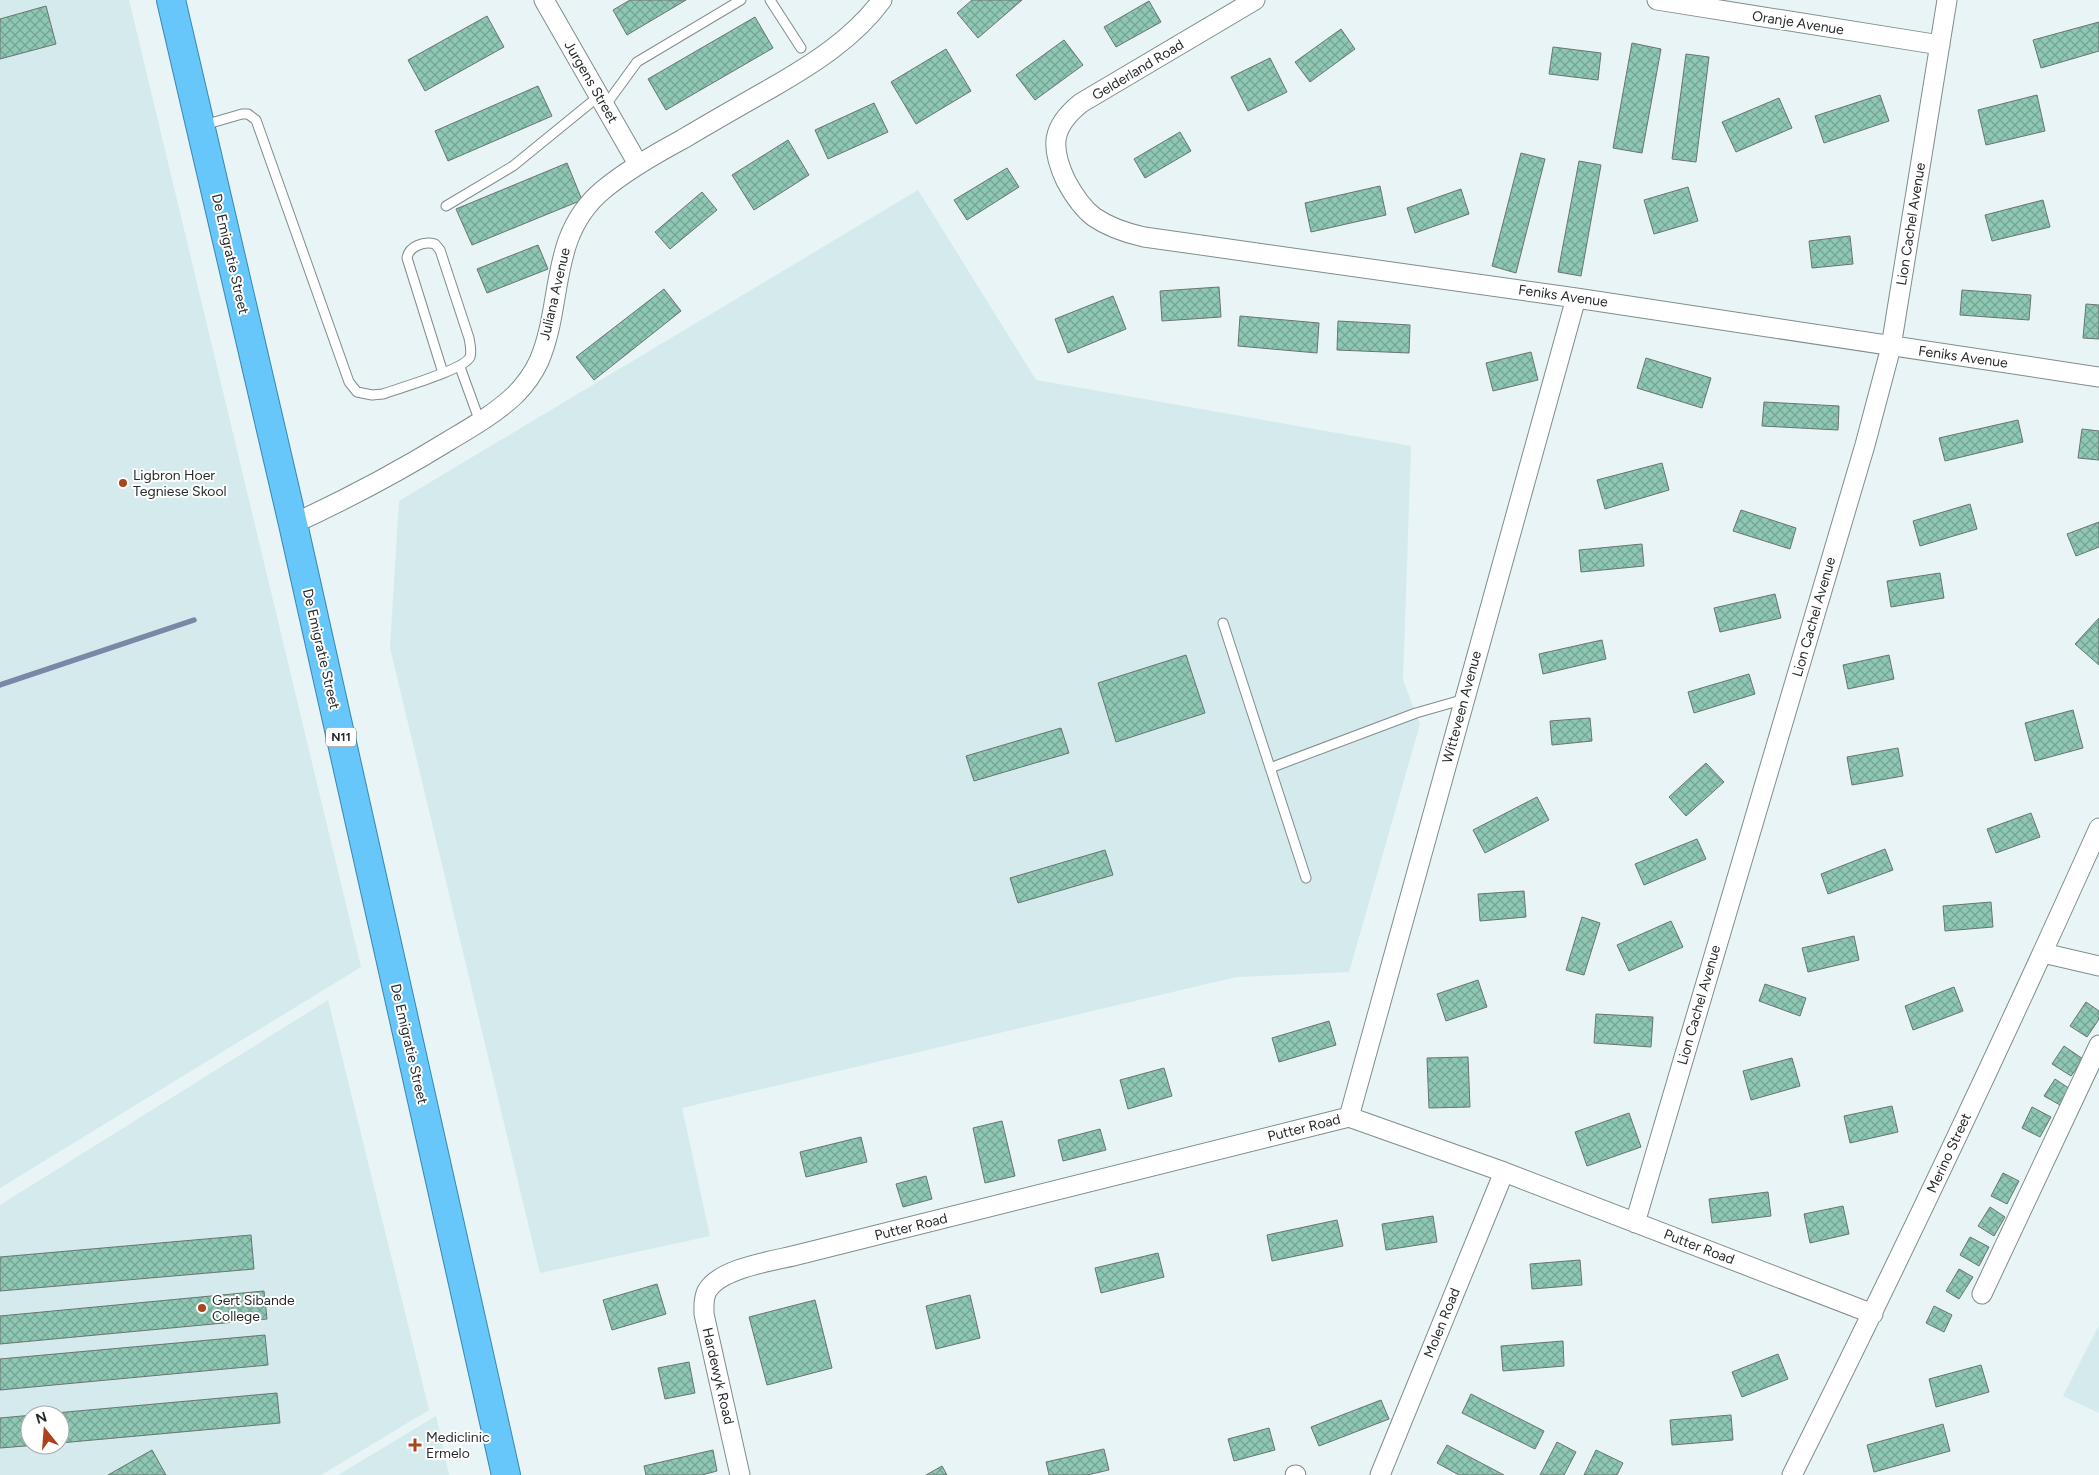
<svg xmlns="http://www.w3.org/2000/svg" width="2099" height="1475" viewBox="0 0 2099 1475" font-family="Figtree,sans-serif">
<style>
.built{fill:#d4eaec;fill-rule:evenodd}
.lines{fill:none;stroke-linecap:round;stroke-linejoin:round}
.stream{stroke:#7b87a6;stroke-width:5.5}
.building{fill:url(#building-cross-hatch);stroke:#6a7471}
.service-casing{stroke:#818c8d;stroke-width:11}
.minor-casing{stroke:#818c8d;stroke-width:21}
.trunk-casing{stroke:#3887b1;stroke-width:30}
.service{stroke:#fff;stroke-width:9}
.minor{stroke:#fff;stroke-width:19}
.trunk{stroke:#67c7fa;stroke-width:28}
.poi-dot{fill:#ab441e;stroke:#fff;stroke-width:2}
.labels{text-anchor:middle;dominant-baseline:central;stroke-width:4;stroke-linejoin:round;paint-order:stroke}
.shield{fill:#fff;stroke:#686b6b;stroke-width:1}
.shield-label{font-size:12px;font-weight:bold;fill:#272b2c}
.street-label{font-size:14px;fill:#272b2c;stroke:#fff}
.poi-label{font-size:14px;fill:#272b2c;stroke:#fff;text-anchor:start}
</style>
<defs>
<pattern id="building-cross-hatch" width="8" height="8" patternUnits="userSpaceOnUse" patternTransform="scale(1.25)"><rect width="8" height="8" fill="#8ec8b4"/><path d="M0 0l8 8M0 8l8-8" fill="none" stroke="#74a393"/></pattern>
</defs>
<rect width="100%" height="100%" fill="#e8f4f5"/>
<path class="built" d="M0 0H129L361 967 0 1188Z
M918 190 1036 380 1411 446 1403 680 1420 724 1349 972 1236 977 682 1108 710 1236 540 1273 390 648 399 501Z
M328 1000 429 1410 321 1475H0V1205ZM30 1415H60V1445H30Z
M2099 1325V1413L2063 1396Z
M436 1416 449 1475H338Z"/>
<g class="lines">
<path class="stream" d="M0 685 194 620"/>
</g>
<path class="building" d="M630 0H686L627 35 613 10Z
M972 0H1022L978 38 957 13Z
M1149 1 1161 22 1116 47 1104 27Z
M46 6 56 44 0 59V19Z
M487 16 504 47 425 91 408 60Z
M755 17 773 48 666 110 648 79Z
M2099 22V51L2041 68 2033 40Z
M1341 29 1355 49 1310 82 1295 62Z
M1064 40 1083 65 1035 100 1016 75Z
M1632 43 1661 49 1642 153 1613 148Z
M1553 47 1601 53 1598 80 1549 74Z
M946 49 971 91 916 124 891 82Z
M1686 54 1709 57 1696 162 1672 159Z
M1270 58 1287 92 1248 111 1231 77Z
M538 86 552 116 448 161 435 131Z
M1880 95 1889 121 1824 143 1815 116Z
M2037 95 2045 131 1986 145 1978 110Z
M1779 98 1792 128 1736 152 1722 122Z
M874 103 888 132 828 159 815 130Z
M1180 132 1191 151 1145 178 1134 159Z
M788 140 809 175 754 210 732 175Z
M1521 153 1545 159 1516 273 1492 266Z
M1579 161 1601 165 1581 276 1558 272Z
M567 163 582 200 472 245 456 209Z
M1007 168 1019 187 967 220 954 200Z
M1380 186 1386 215 1311 232 1305 203Z
M1688 187 1698 221 1654 234 1644 200Z
M1461 189 1469 214 1415 233 1407 208Z
M702 192 717 210 670 249 655 232Z
M2043 200 2050 227 1992 241 1985 215Z
M1850 236 1853 264 1812 268 1809 241Z
M538 245 548 269 487 293 477 269Z
M1219 287 1221 317 1162 321 1160 291Z
M664 289 681 311 594 380 576 357Z
M1962 290 2031 295 2029 320 1960 315Z
M1113 296 1126 329 1068 353 1055 319Z
M2086 304 2099 305V339L2083 338Z
M1240 316 1319 323 1317 353 1238 346Z
M1338 321 1410 325 1409 353 1337 350Z
M1531 352 1538 380 1493 391 1486 363Z
M1646 358 1711 378 1702 408 1637 388Z
M1764 402 1839 406 1838 430 1762 426Z
M2018 420 2023 442 1945 461 1939 438Z
M2082 429 2099 431V460L2078 458Z
M1662 463 1669 490 1605 509 1597 480Z
M1970 504 1977 529 1920 546 1913 521Z
M1741 510 1796 528 1790 549 1733 531Z
M2099 522V547L2076 556 2067 534Z
M1642 544 1644 566 1581 572 1579 550Z
M1940 573 1944 598 1891 607 1887 581Z
M1775 594 1781 618 1720 632 1714 608Z
M2099 618V665L2075 644Z
M1602 640 1606 659 1543 674 1539 654Z
M1186 655 1205 713 1116 742 1098 683Z
M1889 655 1894 679 1848 689 1843 665Z
M1749 674 1755 694 1694 713 1688 692Z
M2073 710 2083 748 2035 761 2025 723Z
M1590 718 1592 741 1552 745 1550 721Z
M1061 728 1069 753 974 781 966 756Z
M1898 748 1903 776 1852 785 1847 757Z
M1706 763 1724 782 1686 816 1669 797Z
M1537 797 1549 820 1485 853 1473 830Z
M2031 813 2040 837 1996 853 1987 829Z
M1697 839 1706 859 1644 885 1635 864Z
M1885 849 1893 870 1828 894 1821 874Z
M1105 850 1113 875 1018 903 1010 878Z
M1524 891 1526 917 1480 921 1478 894Z
M1991 902 1993 927 1945 931 1943 906Z
M1582 917 1600 923 1584 975 1566 970Z
M1671 921 1683 947 1629 971 1617 945Z
M1854 936 1859 960 1808 972 1802 948Z
M1478 980 1487 1007 1446 1021 1437 994Z
M1765 984 1806 998 1800 1016 1759 1001Z
M1954 987 1963 1011 1913 1030 1905 1006Z
M2086 1002 2099 1011V1019L2087 1037 2070 1026Z
M1596 1014 1653 1017 1651 1047 1594 1043Z
M1329 1021 1336 1045 1279 1062 1272 1038Z
M2064 1046 2083 1059 2071 1076 2052 1064Z
M1468 1057 1470 1107 1429 1108 1427 1058Z
M1792 1058 1800 1086 1751 1100 1743 1071Z
M1164 1068 1172 1096 1128 1109 1120 1080Z
M2055 1079 2070 1089 2060 1105 2044 1096Z
M1892 1106 1898 1132 1850 1143 1844 1116Z
M2032 1107 2051 1117 2040 1137 2022 1128Z
M1629 1113 1641 1147 1587 1166 1575 1132Z
M1002 1121 1015 1176 985 1183 973 1128Z
M1100 1129 1106 1150 1063 1161 1058 1140Z
M861 1137 867 1162 806 1177 800 1152Z
M2003 1173 2019 1181 2007 1204 1991 1196Z
M926 1176 932 1199 903 1207 896 1184Z
M1768 1192 1771 1216 1712 1223 1709 1199Z
M1843 1206 1849 1234 1810 1243 1804 1214Z
M1990 1207 2005 1217 1994 1236 1978 1226Z
M1433 1216 1437 1242 1386 1250 1382 1224Z
M1337 1220 1343 1246 1272 1261 1267 1235Z
M251 1235 254 1269 0 1291V1257Z
M1970 1237 1989 1247 1979 1266 1960 1255Z
M1158 1253 1164 1277 1101 1293 1095 1268Z
M1580 1260 1582 1285 1532 1289 1530 1264Z
M1959 1269 1973 1277 1959 1299 1946 1291Z
M657 1284 666 1314 612 1330 603 1300Z
M264 1291 267 1319 0 1344V1316Z
M970 1295 980 1338 936 1349 926 1306Z
M815 1300 832 1368 767 1385 749 1317Z
M1934 1306 1952 1315 1944 1332 1926 1323Z
M265 1335 268 1365 0 1390V1359Z
M1563 1341 1564 1366 1503 1371 1501 1346Z
M1778 1354 1788 1379 1742 1397 1732 1372Z
M689 1362 695 1393 665 1399 658 1368Z
M1981 1365 1989 1392 1936 1407 1929 1379Z
M277 1393 280 1423 60 1443V1415H30V1445H37L0 1448V1418Z
M1471 1394 1544 1431 1535 1449 1462 1413Z
M1381 1400 1389 1419 1319 1446 1311 1427Z
M1731 1415 1733 1440 1672 1445 1670 1420Z
M1943 1424 1950 1451 1874 1472 1867 1445Z
M1269 1428 1275 1450 1234 1461 1228 1439Z
M1557 1442 1576 1452 1564 1475H1540Z
M1447 1445 1504 1475H1459L1437 1463Z
M1104 1449 1109 1470 1087 1475H1049L1046 1462Z
M152 1450 166 1475H108Z
M713 1450 717 1471 702 1475H646L644 1466Z
M1596 1450 1623 1463 1617 1475H1584Z
M942 1466 947 1475H926Z"/>
<g class="lines">
<defs>
<path id="service" d="M770 0 801 48
M605 106 637 62 741 0
M204 125 242 114H248L256 120 349 382 357 392 372 395 383 394C399 388 464 370 470 357 472 351 470 344 469 338L440 250 435 244C424 241 409 246 407 258L443 373
M446 206 513 166 599 96
M460 367 480 422
M1223 623 1306 878
M1270 768 1416 713 1465 699"/>
<path id="minor" d="M544 0 638 164
M1255 0 1081 103C1051 127 1050 147 1066 181 1073 194 1082 208 1094 217 1110 228 1126 233 1144 237L1576 298 2099 377
M1657 0 1940 45
M293 524C347 499 400 471 450 440 472 427 496 413 515 395 525 385 533 374 539 361 564 303 548 236 603 190 627 170 655 154 683 139 713 121 743 104 773 87 813 64 854 38 882 0
M2043 953 2099 966
M1349 1117 1576 298
M1635 1223 1865 445 1891 347 1947 0
M1982 1294 2099 1045
M740 1475 704 1314C704 1306 703 1299 707 1291 721 1267 775 1261 801 1254L1349 1117 1504 1172 1873 1314
M1295 1475H1296
M1380 1475 1504 1172
M1792 1475C1899 1262 2001 1046 2099 828"/>
<path id="trunk" d="M171 0 293 524 506 1475"/>
</defs>
<use href="#service" class="service-casing"/>
<use href="#minor" class="minor-casing"/>
<use href="#trunk" class="trunk-casing"/>
<use href="#service" class="service"/>
<use href="#minor" class="minor"/>
<use href="#trunk" class="trunk"/>
</g>
<g class="poi-dot">
<circle cx="123" cy="483" r="5"/>
<circle cx="202" cy="1308" r="5"/>
<path d="M412.5 1437.5h5v5h5v5h-5v5h-5v-5h-5v-5h5z"/>
</g>
<g class="labels">
<rect class="shield" x="326" y="727.5" width="30" height="19" rx="4"/>
<g class="shield-label">
<text x="341" y="737">N11</text>
</g>
<g class="street-label">
<text transform="translate(1798 23) rotate(9)">Oranje Avenue</text>
<text transform="translate(1138 70) rotate(-31)">Gelderland Road</text>
<text transform="translate(591 82) rotate(60)">Jurgens Street</text>
<text transform="translate(1911 224) rotate(-81)">Lion Cachel Avenue</text>
<text transform="translate(230 254) rotate(77)">De Emigratie Street</text>
<text transform="translate(555 294) rotate(-77)">Juliana Avenue</text>
<text transform="translate(1563 296) rotate(8)">Feniks Avenue</text>
<text transform="translate(1963 357) rotate(8)">Feniks Avenue</text>
<text transform="translate(1814 617) rotate(-74)">Lion Cachel Avenue</text>
<text transform="translate(321 649) rotate(77)">De Emigratie Street</text>
<text transform="translate(1462 707) rotate(-75)">Witteveen Avenue</text>
<text transform="translate(1699 1005) rotate(-74)">Lion Cachel Avenue</text>
<text transform="translate(409 1044) rotate(77)">De Emigratie Street</text>
<text transform="translate(1304 1128) rotate(-14)">Putter Road</text>
<text transform="translate(1949 1153) rotate(-65)">Merino Street</text>
<text transform="translate(911 1227) rotate(-14)">Putter Road</text>
<text transform="translate(1699 1247) rotate(21)">Putter Road</text>
<text transform="translate(1442 1323) rotate(-68)">Molen Road</text>
<text transform="translate(718 1376) rotate(77)">Hardewyk Road</text>
</g>
<g class="poi-label">
<text x="133" y="475">Ligbron Hoer<tspan x="133" dy="16">Tegniese Skool</tspan></text>
<text x="212" y="1300">Gert Sibande<tspan x="212" dy="16">College</tspan></text>
<text x="426" y="1437">Mediclinic<tspan x="426" dy="16">Ermelo</tspan></text>
</g>
</g>
<g transform="translate(45 1430) rotate(343)"><circle r="24" fill="#ffffff" stroke="#a9aaab"/>
<path d="M0-4L9 19L0 12L-9 19Z" fill="#ab441e"/>
<text y="-8" font-size="14" font-weight="bold" text-anchor="middle" fill="#272b2c">N</text>
</g>
</svg>
